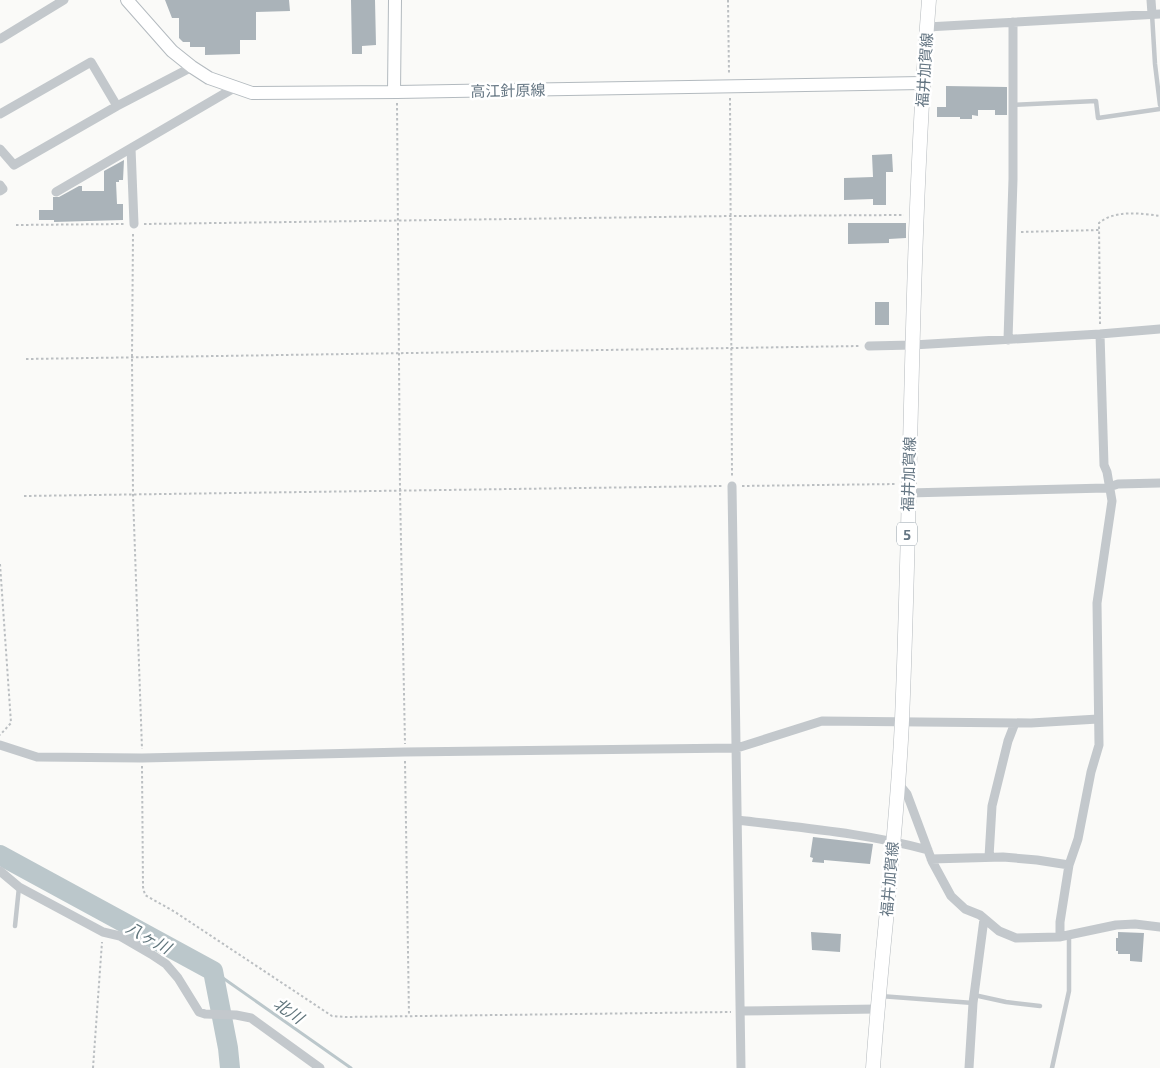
<svg xmlns="http://www.w3.org/2000/svg" width="1160" height="1068" viewBox="0 0 1160 1068" font-family="'Exo 2','Noto Sans JP',sans-serif">
<style>
.lines{fill:none;stroke-linecap:round;stroke-linejoin:round}
.stream{stroke:#bbc7cb;stroke-width:3}
.river{stroke:#bbc7cb;stroke-width:20}
.building{fill:#aab3b9}
.secondary-casing{stroke:#b3babf;stroke-width:14}
.primary-casing{stroke:#b5babe;stroke-width:15}
.path{stroke:#bbbfc2;stroke-width:2;stroke-dasharray:2.5 2.5;stroke-linecap:butt}
.lane{stroke:#c3c8cc;stroke-width:4.5}
.street{stroke:#c3c8cc;stroke-width:9}
.secondary{stroke:#fff;stroke-width:12}
.primary{stroke:#fff;stroke-width:14}
.labels{text-anchor:middle;dominant-baseline:central;stroke-width:5;stroke-linejoin:round;paint-order:stroke}
.shield{fill:#fff;stroke:#939fa8;stroke-width:1}
.shield-label{font-size:14px;font-weight:bold;fill:#657683}
.street-label{font-size:15px;fill:#657683;stroke:#fff}
.water-label{font-size:16px;font-style:italic;fill:#60757c;stroke:#fff}
</style>
<rect width="100%" height="100%" fill="#fafaf8"/>
<g class="lines">
<path class="stream" d="M213 971 351 1068"/>
<path class="river" d="M0 855 213 971 228 1048 230 1068"/>
</g>
<path class="building" d="M165 0H289L290 11 256 12V40H240V54L205 55V47H190V42H183L179 38V18H172Z
M351 0H375L376 45 362 46V54H352Z
M946 86 1007 87V115H995V110H978V116L972 115V119H960V117H937V107H946Z
M892 154 893 172H886V205H873V199L844 200V178L873 177 872 155Z
M124 160 123 180H119V182H116L117 204H123V220L54 222V220H39V210H53V197H59L79 186H82V191H104V171Z
M848 223H906V238L889 239V243L848 244Z
M875 302H889V325H875Z
M813 837 873 844 870 864 824 860V863L812 862 813 858 810 857Z
M811 932 841 934 840 952 812 950Z
M1118 932 1144 933 1142 962 1130 961V954H1118V951H1116V938H1118Z"/>
<g class="lines">
<defs>
<path id="secondary" d="M127 0 172 51 192 67 209 78 252 93 397 92 922 83
M394 92 395 0"/>
<path id="primary" d="M873 1068C881 952 897 836 902 720 912 480 910 239 929 0"/>
</defs>
<use href="#secondary" class="secondary-casing"/>
<use href="#primary" class="primary-casing"/>
<path class="path" d="M728 0 729 74
M730 98 732 476
M397 103 400 491 405 744
M144 224 731 216 904 215
M16 225 124 224
M1021 232 1099 230
M133 234 132 357 133 495 142 749
M1100 324 1099 223C1114 210 1141 213 1160 216
M26 359 860 346
M742 486 897 484
M24 496 722 486
M0 564 11 723 0 735
M405 761 409 1016
M142 766 143 887 145 895 175 912 332 1016 345 1017 731 1012
M93 1068 102 942"/>
<path class="lane" d="M1152 14 1155 64 1160 105
M1013 105 1096 101 1098 118 1160 109
M15 926 19 887
M974 995 1006 1002 1040 1006
M880 996 973 1003
M1052 1068 1069 991V935"/>
<path class="street" d="M1151 0 1152 14
M927 27 1160 14
M0 39 64 0
M117 106 192 67
M0 114 91 62 117 106 14 165 0 149
M131 148 134 224
M0 185 3 189 0 191
M56 192 234 88
M1008 340 1013 179V22
M869 346 913 345 1100 334 1160 329
M732 486 741 1068
M908 493 1106 488 1118 484 1160 483
M0 745 37 757 142 758 405 752 737 748 822 721 1031 723 1098 719
M898 783 907 794 932 861 951 896 965 909 980 915 999 931 1016 938 1059 937 1116 925 1135 924 1160 927
M738 820C802 828 866 833 928 850
M989 857 992 806 1008 741 1015 723
M931 859 1003 857 1037 860 1069 865
M0 871 19 887 103 932 120 936 151 954 166 964 178 978 199 1012 205 1014 236 1015 251 1018 320 1068
M1060 937V922L1069 865 1078 839 1091 772 1099 745 1097 603 1112 501 1107 472 1104 465 1100 334
M741 1011 877 1009
M969 1068 973 1003 984 919"/>
<use href="#secondary" class="secondary"/>
<use href="#primary" class="primary"/>
</g>
<g class="labels">
<rect class="shield" x="897" y="522.5" width="20" height="23" rx="4"/>
<g class="shield-label">
<text x="907" y="534">5</text>
</g>
<g class="street-label">
<text transform="translate(924 70) rotate(-86)">福井加賀線</text>
<text transform="translate(508 90) rotate(-1)">高江針原線</text>
<text transform="translate(908 474) rotate(-88)">福井加賀線</text>
<text transform="translate(889 879) rotate(-85)">福井加賀線</text>
</g>
<g class="water-label">
<text transform="translate(149 937) rotate(29)">八ヶ川</text>
<text transform="translate(289 1010) rotate(35)">北川</text>
</g>
</g>
</svg>
